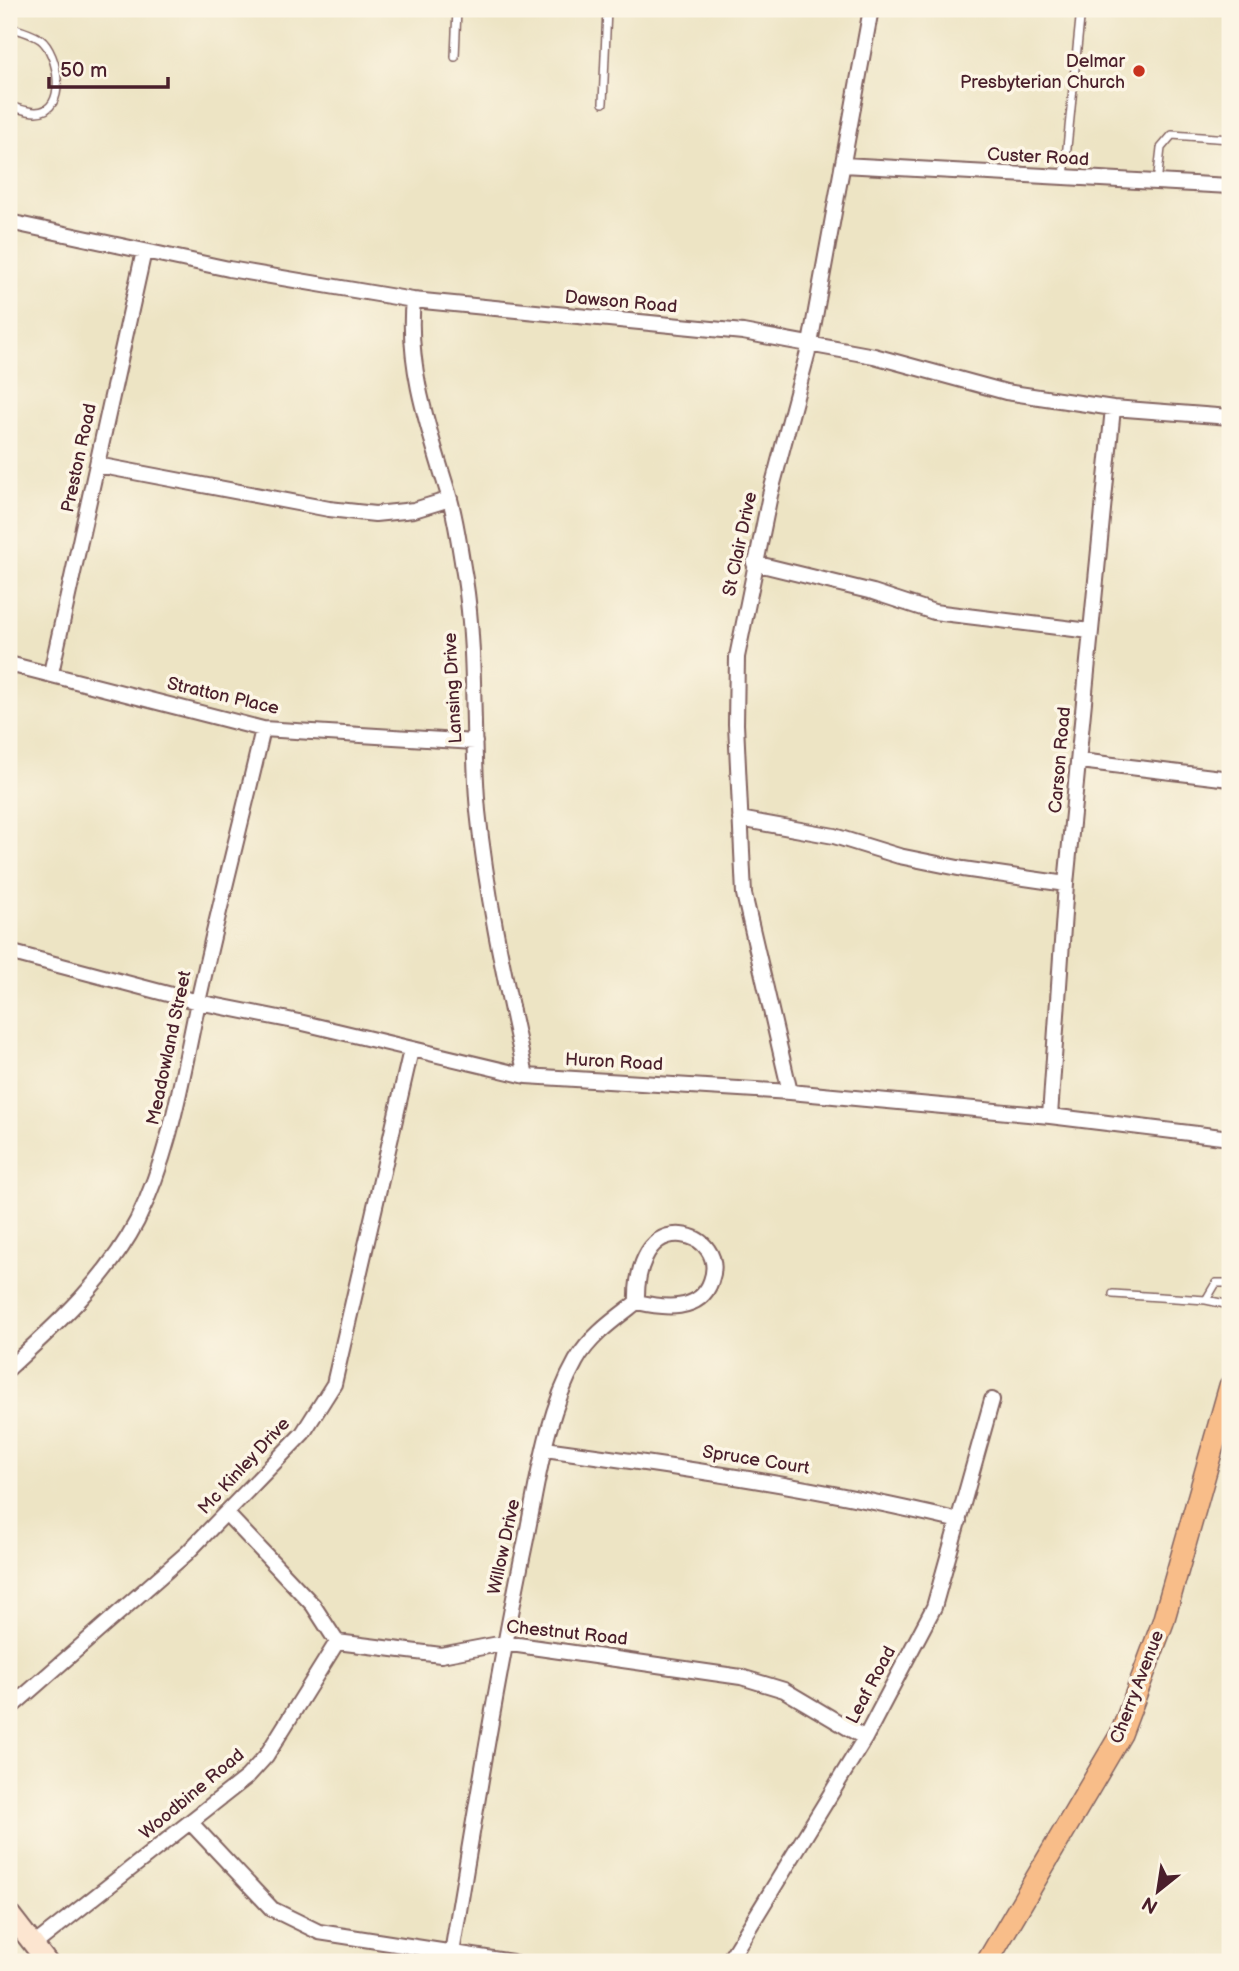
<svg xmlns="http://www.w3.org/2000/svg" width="1239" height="1971" viewBox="0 0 1239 1971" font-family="'Balsamiq Sans',sans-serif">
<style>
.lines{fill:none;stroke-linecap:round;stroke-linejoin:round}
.service-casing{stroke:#836461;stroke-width:10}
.minor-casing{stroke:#836461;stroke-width:18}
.secondary-casing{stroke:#836461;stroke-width:23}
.primary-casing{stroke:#836461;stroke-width:24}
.service{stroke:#fff;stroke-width:7}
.minor{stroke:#fff;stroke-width:14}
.secondary{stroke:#fce5d0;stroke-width:19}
.primary{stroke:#f8bd89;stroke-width:21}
.poi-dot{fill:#c8321e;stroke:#fcf5e5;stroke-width:2.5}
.labels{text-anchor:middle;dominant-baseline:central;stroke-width:7;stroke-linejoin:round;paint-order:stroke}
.poi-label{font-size:18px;fill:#4a1f2b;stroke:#fcf5e5;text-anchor:end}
.street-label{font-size:18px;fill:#4a1f2b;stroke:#fcf5e5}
</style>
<rect width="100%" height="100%" fill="#fcf5e5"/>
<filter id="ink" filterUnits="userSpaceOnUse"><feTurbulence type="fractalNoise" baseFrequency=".0143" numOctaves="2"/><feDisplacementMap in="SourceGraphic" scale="14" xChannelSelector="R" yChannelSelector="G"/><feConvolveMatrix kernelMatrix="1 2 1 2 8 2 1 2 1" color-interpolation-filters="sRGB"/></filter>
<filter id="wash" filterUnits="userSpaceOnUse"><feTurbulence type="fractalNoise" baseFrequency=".00686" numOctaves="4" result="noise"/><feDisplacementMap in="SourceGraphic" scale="28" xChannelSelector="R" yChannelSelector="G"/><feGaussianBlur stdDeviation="1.57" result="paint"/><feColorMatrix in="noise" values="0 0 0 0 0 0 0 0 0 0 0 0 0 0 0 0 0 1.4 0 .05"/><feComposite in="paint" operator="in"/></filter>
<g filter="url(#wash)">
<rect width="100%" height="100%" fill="#ede4c4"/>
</g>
<g filter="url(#ink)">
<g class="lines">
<defs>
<path id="service" d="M9 27C19 30 31 33 40 39 59 53 68 112 36 112 27 112 17 108 9 106
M455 57 457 9
M603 103 607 9
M1064 177 1081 9
M1157 183 1161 148 1172 135 1230 139
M1113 1294 1206 1300 1230 1305
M1206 1300 1216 1283H1230"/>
<path id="minor" d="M843 165 1230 186
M9 222 229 269 413 300 743 332 874 356 1006 392 1113 408 1230 417
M413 300C406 367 430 433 449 496 457 522 460 552 465 579 477 655 471 735 478 811 487 901 507 988 526 1076
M97 465 329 509 375 514 414 510 450 499
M754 563 873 592 934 612 1090 631
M9 664 263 729 475 742
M51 673 144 251
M1080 761 1230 779
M740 819 834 836 899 856 963 869 1066 884
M9 952 198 1002 299 1022 526 1076 790 1092 1050 1116 1230 1138
M790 1092 744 894 736 724 737 657 770 495 810 344 871 9
M1050 1116 1066 884 1113 408
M9 1368C56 1325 107 1279 137 1221 171 1152 182 1077 198 1002 218 911 242 820 263 729
M545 1449C684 1468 822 1488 959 1521
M226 1513 313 1605 337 1642 441 1655 504 1643 741 1677 784 1690 865 1738
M9 1709 187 1553 303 1433 334 1384 411 1050
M191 1823 272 1909 319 1932 512 1962
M35 1944 247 1777 266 1756 337 1642
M452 1953C475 1815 497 1677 526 1539 538 1480 546 1414 576 1361 590 1336 615 1319 637 1302 663 1308 700 1313 711 1281 715 1270 715 1260 708 1250 702 1241 692 1236 681 1235 645 1232 636 1275 637 1302
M728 1962 865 1738 934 1607 992 1400"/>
<path id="secondary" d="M9 1913 47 1962"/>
<path id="primary" d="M987 1962 1121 1734 1163 1622 1230 1386"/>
</defs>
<use href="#service" class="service-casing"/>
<use href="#minor" class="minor-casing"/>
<use href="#secondary" class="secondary-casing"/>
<use href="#primary" class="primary-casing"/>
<use href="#service" class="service"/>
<use href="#minor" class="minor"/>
<use href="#secondary" class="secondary"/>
<use href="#primary" class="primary"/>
</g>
</g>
<circle class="poi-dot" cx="1139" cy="71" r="7"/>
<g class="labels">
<g class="poi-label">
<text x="1125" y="61">Delmar<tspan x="1125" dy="21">Presbyterian Church</tspan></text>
</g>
<g class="street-label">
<text transform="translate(1038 157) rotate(3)">Custer Road</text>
<text transform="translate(621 302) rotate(5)">Dawson Road</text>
<text transform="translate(79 458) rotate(-78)">Preston Road</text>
<text transform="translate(740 544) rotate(-78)">St Clair Drive</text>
<text transform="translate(453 688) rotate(-93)">Lansing Drive</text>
<text transform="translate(223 696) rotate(13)">Stratton Place</text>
<text transform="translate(1060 760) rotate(-85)">Carson Road</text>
<text transform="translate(169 1048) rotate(-78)">Meadowland Street</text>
<text transform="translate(614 1062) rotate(3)">Huron Road</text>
<text transform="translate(756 1460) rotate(9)">Spruce Court</text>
<text transform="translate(244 1466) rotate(-47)">Mc Kinley Drive</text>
<text transform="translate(504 1547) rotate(-78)">Willow Drive</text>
<text transform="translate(567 1633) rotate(6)">Chestnut Road</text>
<text transform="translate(871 1685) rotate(-62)">Leaf Road</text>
<text transform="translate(1137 1687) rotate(-69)">Cherry Avenue</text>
<text transform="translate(192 1794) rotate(-40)">Woodbine Road</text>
</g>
</g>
<rect width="1239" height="1971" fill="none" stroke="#fcf5e5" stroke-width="35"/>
<g transform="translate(1158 1891) rotate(210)" stroke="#fcf5e5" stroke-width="5" paint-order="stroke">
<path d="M0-5L12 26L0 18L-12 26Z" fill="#4a1f2b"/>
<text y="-10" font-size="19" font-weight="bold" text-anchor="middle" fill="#4a1f2b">N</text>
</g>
<path d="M49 77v10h119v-10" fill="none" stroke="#4a1f2b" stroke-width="3.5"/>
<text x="60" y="77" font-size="21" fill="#4a1f2b" stroke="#fcf5e5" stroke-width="5" paint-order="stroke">50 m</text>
</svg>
